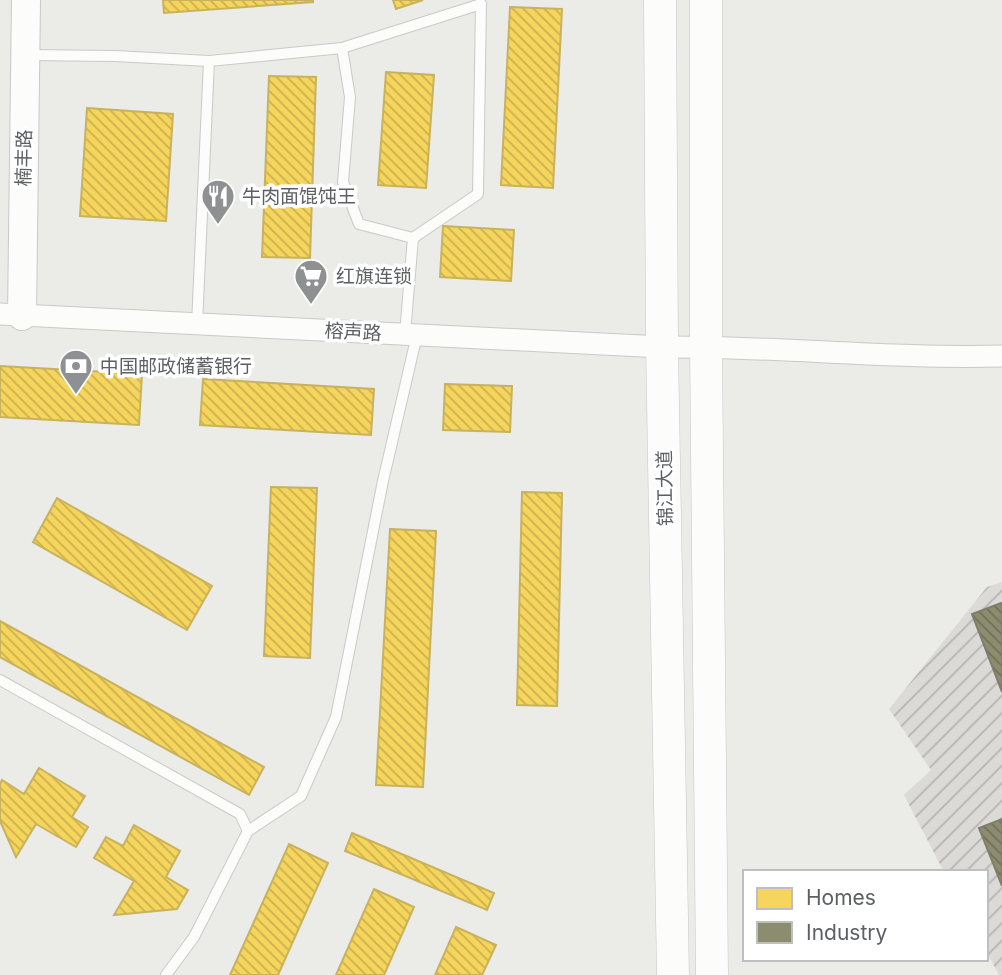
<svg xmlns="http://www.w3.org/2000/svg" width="1002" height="975" viewBox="0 0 1002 975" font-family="Inter,'Noto Sans SC',sans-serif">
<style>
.industrial{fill:url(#industrial-furrows)}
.homes{fill:url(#homes-back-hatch);stroke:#c8b25e;stroke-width:2}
.industry{fill:url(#industry-back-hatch);stroke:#7e7e6b;stroke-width:2}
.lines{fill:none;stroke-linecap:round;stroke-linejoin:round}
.service-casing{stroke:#c9c9c8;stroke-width:12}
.minor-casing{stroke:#c9c9c8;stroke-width:23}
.tertiary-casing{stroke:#c9c9c8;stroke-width:30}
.secondary-casing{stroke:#c7c7c8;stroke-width:33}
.service{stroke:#fcfcfb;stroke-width:10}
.minor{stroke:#fcfcfb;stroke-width:21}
.tertiary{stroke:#fcfcfb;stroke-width:28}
.secondary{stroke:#fcfcfb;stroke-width:32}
.labels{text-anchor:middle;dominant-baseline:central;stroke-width:7;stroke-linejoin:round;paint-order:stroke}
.street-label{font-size:19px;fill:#5d5f64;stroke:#fff}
.poi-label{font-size:19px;fill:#5d5f64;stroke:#fff;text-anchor:start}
</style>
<defs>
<pattern id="industrial-furrows" width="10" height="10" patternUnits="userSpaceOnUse" patternTransform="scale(1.75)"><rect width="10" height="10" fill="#dbdad7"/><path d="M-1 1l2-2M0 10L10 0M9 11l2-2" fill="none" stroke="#b5b4b2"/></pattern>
<pattern id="homes-back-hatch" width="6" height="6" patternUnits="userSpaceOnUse" patternTransform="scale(1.75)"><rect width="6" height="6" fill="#f6d55c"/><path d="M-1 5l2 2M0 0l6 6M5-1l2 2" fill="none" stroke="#cab050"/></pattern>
<pattern id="industry-back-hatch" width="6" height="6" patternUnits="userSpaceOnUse" patternTransform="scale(1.75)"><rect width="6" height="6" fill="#8c8c6e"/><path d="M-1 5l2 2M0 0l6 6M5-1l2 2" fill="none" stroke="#70705a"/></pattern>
</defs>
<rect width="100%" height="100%" fill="#ebebe7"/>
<path class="industrial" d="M1002 582V975H999L986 951V872H944L904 795 931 770 889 709 987 587Z"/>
<path class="homes" d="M163 0H313V2L164 13Z
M393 0H423L396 9Z
M510 7 562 9 553 188 501 185Z
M386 72 434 75 426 188 378 185Z
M269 76 316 77 310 258 262 257Z
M87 108 173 114 166 221 80 216Z
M443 226 514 230 511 281 440 277Z
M0 366 142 374 139 425 0 417Z
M203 379 374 389 371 435 200 425Z
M445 384 512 386 510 432 443 430Z
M271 487 317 488 310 658 264 656Z
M522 492 562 493 557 706 517 705Z
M57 498 212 586 187 630 33 542Z
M390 529 436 531 423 787 376 785Z
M0 621 264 767 249 795 0 657Z
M39 768 85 796 72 817 88 827 76 847 36 824 16 857 0 821V784L2 780 24 794Z
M134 825 180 851 166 877 188 890 177 909 114 915 134 881 94 858 106 837 123 846Z
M352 833 494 893 487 910 345 851Z
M289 844 328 863 278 975H230Z
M374 889 414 907 384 975H336Z
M456 927 496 945 482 975H435Z"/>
<path class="industry" d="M1001 603 1002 606V692L972 614Z
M1002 819V886L979 828Z"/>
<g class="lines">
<defs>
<path id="service" d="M342 48 481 4 478 194 413 238
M27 55 115 56 209 61 342 48 350 97 343 182 359 224 413 238 405 334
M197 324 209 61
M0 680 240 814 248 831 194 937 166 975
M248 831 301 796 336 717 383 481 417 335"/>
<path id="minor" d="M0 314 662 347C776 346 889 359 1002 356"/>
<path id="tertiary" d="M22 316 26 0"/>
<path id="secondary" d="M660 0 662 347 673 975
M706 0V347L712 975"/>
</defs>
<use href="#service" class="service-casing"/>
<use href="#minor" class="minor-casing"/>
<use href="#tertiary" class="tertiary-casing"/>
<use href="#secondary" class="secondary-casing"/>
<use href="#service" class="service"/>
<use href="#minor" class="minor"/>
<use href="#tertiary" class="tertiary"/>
<use href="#secondary" class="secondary"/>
</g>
<defs>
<symbol id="restaurant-pin" viewBox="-11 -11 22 30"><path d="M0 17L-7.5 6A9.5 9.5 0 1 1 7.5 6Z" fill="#8f9092" stroke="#fff"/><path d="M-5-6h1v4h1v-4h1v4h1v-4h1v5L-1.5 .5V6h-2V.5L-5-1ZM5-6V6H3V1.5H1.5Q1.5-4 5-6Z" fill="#fff"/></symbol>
<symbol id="supermarket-pin" viewBox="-11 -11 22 30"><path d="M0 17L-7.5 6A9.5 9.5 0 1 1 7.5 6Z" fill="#8f9092" stroke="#fff"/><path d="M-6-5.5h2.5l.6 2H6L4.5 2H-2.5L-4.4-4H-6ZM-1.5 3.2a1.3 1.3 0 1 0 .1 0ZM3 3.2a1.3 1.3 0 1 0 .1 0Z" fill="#fff"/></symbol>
<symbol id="bank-pin" viewBox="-11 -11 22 30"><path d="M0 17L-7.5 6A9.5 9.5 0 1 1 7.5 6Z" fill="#8f9092" stroke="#fff"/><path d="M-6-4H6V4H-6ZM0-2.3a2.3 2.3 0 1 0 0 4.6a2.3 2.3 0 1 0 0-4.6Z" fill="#fff"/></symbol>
</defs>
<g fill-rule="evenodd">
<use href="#restaurant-pin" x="199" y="177" width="38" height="52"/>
<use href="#supermarket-pin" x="292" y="257" width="38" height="52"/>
<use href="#bank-pin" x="57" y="347" width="38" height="52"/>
</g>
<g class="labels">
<g class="street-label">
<text transform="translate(24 158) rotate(-89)">楠丰路</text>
<text transform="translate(353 332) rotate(3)">榕声路</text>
<text transform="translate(665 488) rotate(-91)">锦江大道</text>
</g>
<g class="poi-label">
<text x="242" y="196">牛肉面馄饨王</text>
<text x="336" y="276">红旗连锁</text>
<text x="100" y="366">中国邮政储蓄银行</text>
</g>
</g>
<rect x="743" y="870" width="245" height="91" fill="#ffffff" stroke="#bebfc1" stroke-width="2"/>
<rect x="757" y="888" width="35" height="21" fill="#f6d55c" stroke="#bebfc1" stroke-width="2"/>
<text x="806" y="905" font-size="21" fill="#5d5f64">Homes</text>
<rect x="757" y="922" width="35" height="21" fill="#8c8c6e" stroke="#bebfc1" stroke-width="2"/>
<text x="806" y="940" font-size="21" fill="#5d5f64">Industry</text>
</svg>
